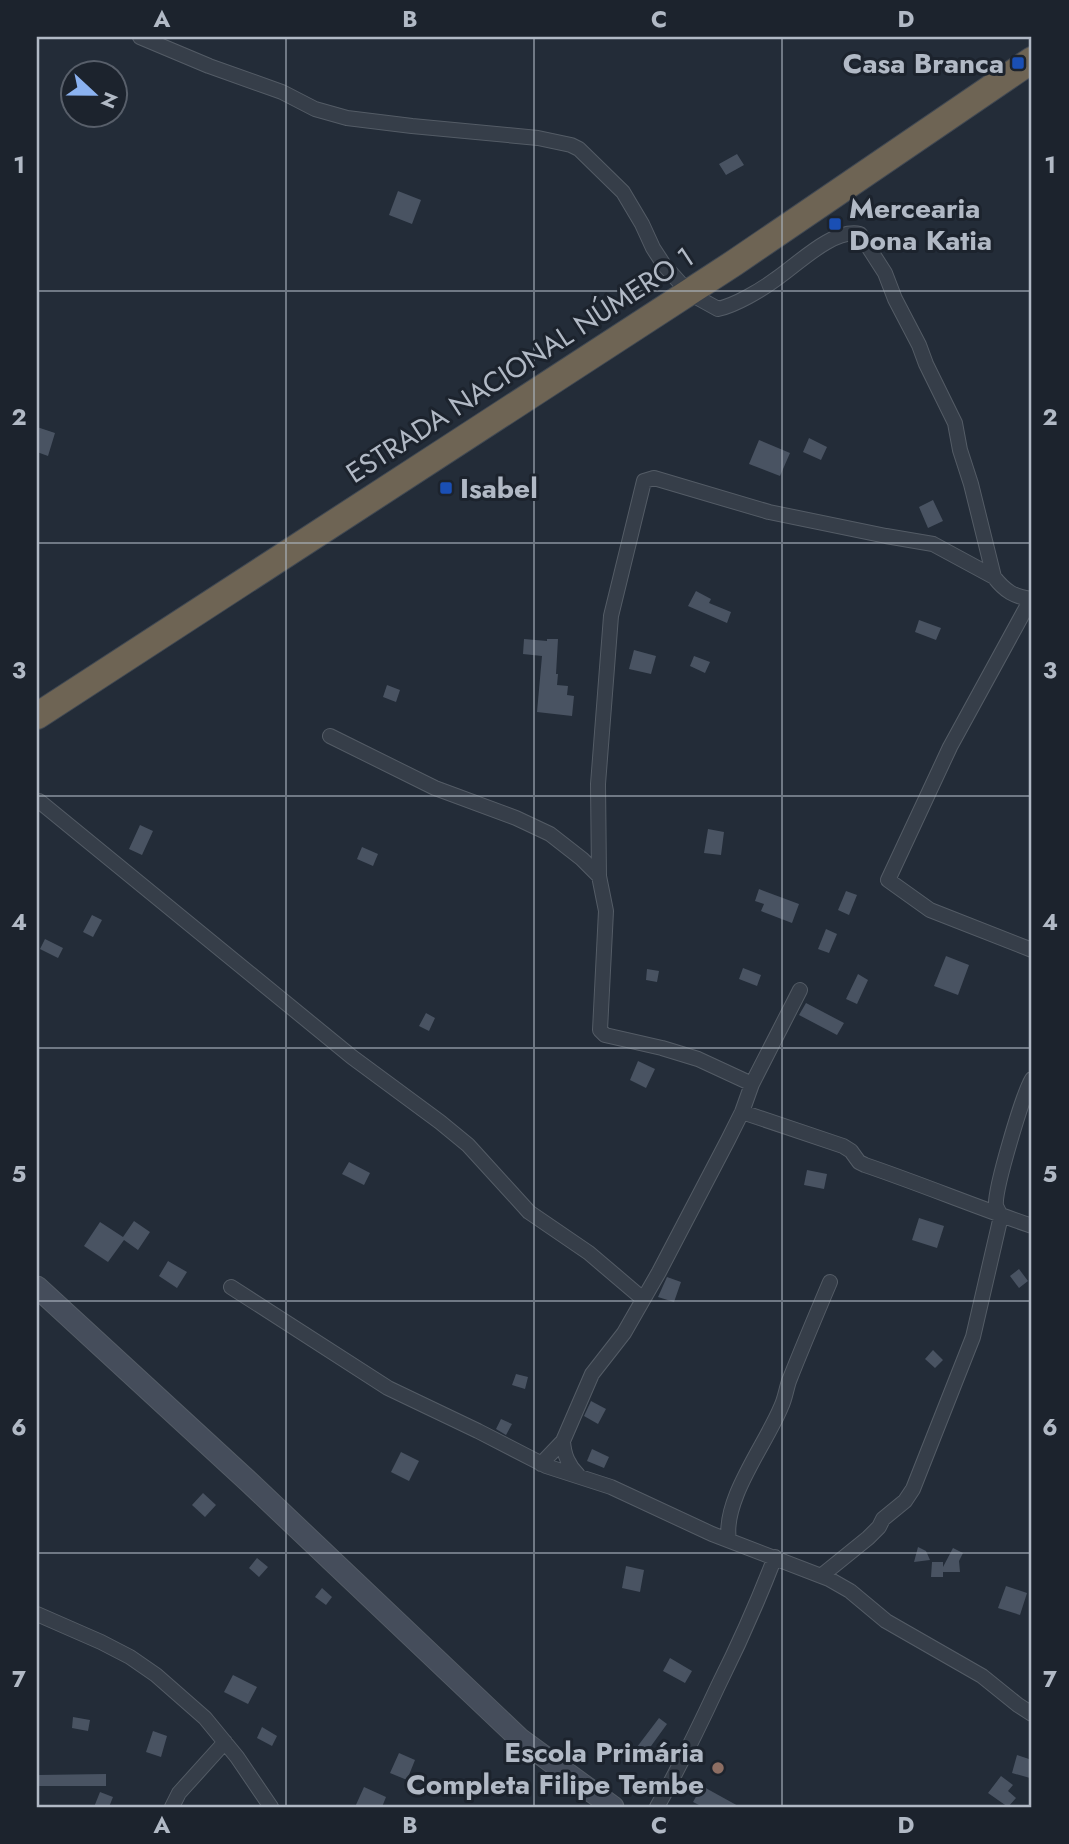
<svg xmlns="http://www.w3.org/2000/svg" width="1069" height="1844" viewBox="0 0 1069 1844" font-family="Jost,sans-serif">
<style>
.building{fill:#495362}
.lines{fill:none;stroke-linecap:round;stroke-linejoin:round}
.street-casing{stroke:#545c66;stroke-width:16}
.secondary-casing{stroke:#545c66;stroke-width:23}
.highway-casing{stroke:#414953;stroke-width:28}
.street{stroke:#363e49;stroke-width:14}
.secondary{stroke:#454d5b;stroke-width:21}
.highway{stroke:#6e6454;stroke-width:26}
.grid{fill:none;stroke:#b1b9c5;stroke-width:2;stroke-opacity:0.55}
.transit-dot{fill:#1a4fb4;stroke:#1c232d;stroke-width:2.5}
.education-dot{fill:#8d6e63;stroke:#1c232d;stroke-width:2.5}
.labels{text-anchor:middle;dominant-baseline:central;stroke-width:6;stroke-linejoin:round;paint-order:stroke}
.poi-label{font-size:28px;font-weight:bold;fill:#b1b9c5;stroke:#1c232d;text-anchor:end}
.street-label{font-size:28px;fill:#b1b9c5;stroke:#1c232d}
.neatline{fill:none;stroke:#b1b9c5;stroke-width:2.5}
.grid-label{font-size:23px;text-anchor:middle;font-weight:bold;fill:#b1b9c5}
</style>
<rect width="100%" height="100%" fill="#232c38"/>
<path class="building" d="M737 154 744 165 726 175 719 164Z
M398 191 421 200 412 224 389 215Z
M37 427 55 433 48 456 37 452Z
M809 438 827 447 821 460 803 452Z
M759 440 790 453 780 476 749 464Z
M933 500 943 521 928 528 919 507Z
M696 591 711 599 709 603 731 612 727 623 688 606Z
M919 620 941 628 936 640 915 632Z
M524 639 547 641V639H558L556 674H558L557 685 568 686 567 695 574 696 572 716 537 712 542 656 523 654Z
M634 650 656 656 651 674 629 669Z
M694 656 710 662 705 673 690 666Z
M387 685 400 690 396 702 383 697Z
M140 825 153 831 142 855 129 849Z
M708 829 724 832 721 855 704 853Z
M362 847 378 854 373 866 357 859Z
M759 889 799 904 792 923 761 911 764 904 755 901Z
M846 891 857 895 849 915 838 910Z
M92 915 102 920 93 937 83 932Z
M826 929 837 934 829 953 818 949Z
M45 939 63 948 58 958 40 949Z
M946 956 969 965 958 995 934 986Z
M743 968 761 975 757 986 739 979Z
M647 969 659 971 657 982 646 980Z
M858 974 868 980 857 1004 846 999Z
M806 1003 844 1023 837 1035 799 1015Z
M426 1013 435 1018 429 1031 419 1026Z
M638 1061 655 1069 646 1088 630 1080Z
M349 1162 370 1173 364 1185 342 1174Z
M807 1170 827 1174 824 1189 804 1185Z
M919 1218 944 1226 937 1248 912 1240Z
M134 1221 150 1232 138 1250 124 1240 108 1262 84 1246 100 1222 123 1237Z
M168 1261 187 1272 177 1288 159 1276Z
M1019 1269 1028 1281 1019 1288 1010 1276Z
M667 1277 681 1282 674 1302 658 1297Z
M933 1350 943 1360 935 1368 925 1359Z
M516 1374 528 1377 525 1389 512 1385Z
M591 1401 606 1409 598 1424 584 1416Z
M501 1419 512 1424 506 1435 496 1429Z
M592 1449 609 1457 604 1468 587 1461Z
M401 1452 419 1461 409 1481 391 1472Z
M203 1493 216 1505 205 1517 192 1505Z
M918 1547 926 1551 930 1560 914 1562Z
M953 1548 963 1553 959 1561 960 1572H943V1577H931L932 1562H943V1567Z
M257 1558 268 1567 259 1577 249 1568Z
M626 1566 644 1570 640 1592 622 1588Z
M1006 1586 1027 1593 1020 1615 998 1608Z
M322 1588 332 1597 326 1605 315 1597Z
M670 1658 692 1671 685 1683 663 1671Z
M233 1675 257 1687 248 1704 224 1692Z
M73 1717 90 1720 88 1731 72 1728Z
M659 1718 667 1724 646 1753 637 1747Z
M262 1727 277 1736 272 1746 257 1738Z
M153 1731 167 1736 161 1757 146 1752Z
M399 1753 415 1760 407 1780 390 1773Z
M1017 1755 1032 1760 1030 1778 1012 1773Z
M106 1774V1786H38V1775Z
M1001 1776 1013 1785 1008 1791 1016 1798 1008 1807 988 1793Z
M702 1786 740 1807H703L693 1802Z
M364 1787 386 1797 382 1807H355Z
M100 1792 113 1797 109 1807H94Z"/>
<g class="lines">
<defs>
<path id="street" d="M140 37 209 66 282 92 315 109 347 118 412 126 538 138 571 145 579 149 623 192 642 224 653 248 664 265 689 293 718 309C736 305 761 290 776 279 797 265 833 228 860 234L885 273 895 299 919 345 926 364 955 423 960 450 971 484 994 577C1005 591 1014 597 1032 599
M1031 599 950 747 888 880 930 910 1032 950
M330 736 435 788 516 818 550 834 582 859 599 876
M39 801 352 1057 440 1122 468 1145 529 1212 589 1253 643 1299
M752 1084 698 1059 662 1048 605 1035 600 1030 606 911 599 876 598 784 611 616 644 481 654 478 769 512 886 536 933 544 994 577
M742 1112 843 1146 851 1151 859 1162 865 1165C921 1184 976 1207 1032 1226
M231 1287 388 1388 478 1431 546 1466 611 1487 712 1534 829 1579 850 1591 886 1621 982 1676 1018 1705 1032 1714
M563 1441C564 1455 568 1465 578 1475
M541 1464 563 1441 592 1374 624 1333 659 1272 728 1140 742 1112 752 1084 800 990
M729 1540C722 1500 766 1444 781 1407 785 1399 786 1390 789 1381 802 1348 816 1315 830 1282
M821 1576 868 1538 879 1527 883 1519 905 1501 913 1489 973 1337 1001 1216C1000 1214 997 1208 996 1206 994 1190 1023 1094 1032 1079
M37 1614 101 1642 130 1657 156 1675 205 1718 237 1757 271 1807
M172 1807 179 1793 225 1742
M657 1807C679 1768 699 1727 718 1686 739 1644 758 1601 775 1557"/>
<path id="secondary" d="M37 1287 249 1482 520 1739 613 1807"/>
<path id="highway" d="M37 716 734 263 1032 60"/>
</defs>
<use href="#street" class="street-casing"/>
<use href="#secondary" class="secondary-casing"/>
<use href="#highway" class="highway-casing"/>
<use href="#street" class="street"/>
<use href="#secondary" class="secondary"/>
<use href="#highway" class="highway"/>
</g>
<path class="grid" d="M286 37V1807M534 37V1807M782 37V1807M37 291H1032M37 543H1032M37 796H1032M37 1048H1032M37 1301H1032M37 1553H1032"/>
<g class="transit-dot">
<rect x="1011" y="56" width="14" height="14" rx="3.5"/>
<rect x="828" y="217" width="14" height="14" rx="3.5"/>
<rect x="439" y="481" width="14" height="14" rx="3.5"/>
</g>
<circle class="education-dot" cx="718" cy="1768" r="7"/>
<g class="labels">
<g class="poi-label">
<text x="1004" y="63">Casa Branca</text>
<text x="849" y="208" text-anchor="start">Mercearia<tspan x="849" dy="32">Dona Katia</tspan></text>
<text x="460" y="488" text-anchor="start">Isabel</text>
<text x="704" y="1752">Escola Primária<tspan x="704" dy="32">Completa Filipe Tembe</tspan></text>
</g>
<g class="street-label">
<text transform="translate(520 365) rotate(-33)">ESTRADA NACIONAL NÚMERO 1</text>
</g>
</g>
<rect width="1069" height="1844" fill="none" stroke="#1c232d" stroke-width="77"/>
<g transform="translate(94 94) rotate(112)"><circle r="33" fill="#1c232d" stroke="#585f6a" stroke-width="2"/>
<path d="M0-5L12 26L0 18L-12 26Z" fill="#8bb2f0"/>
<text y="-10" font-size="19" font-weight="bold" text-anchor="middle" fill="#b1b9c5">N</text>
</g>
<rect x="38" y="38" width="992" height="1768" class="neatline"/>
<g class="grid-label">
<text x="162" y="27">A</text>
<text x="410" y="27">B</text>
<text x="659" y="27">C</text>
<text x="906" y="27">D</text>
<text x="19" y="173">1</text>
<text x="1050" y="173">1</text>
<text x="19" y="425">2</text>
<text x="1050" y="425">2</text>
<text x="19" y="678">3</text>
<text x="1050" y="678">3</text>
<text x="19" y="930">4</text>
<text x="1050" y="930">4</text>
<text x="19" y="1182">5</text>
<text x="1050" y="1182">5</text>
<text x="19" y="1435">6</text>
<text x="1050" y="1435">6</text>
<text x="19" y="1687">7</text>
<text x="1050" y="1687">7</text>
<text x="162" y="1833">A</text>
<text x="410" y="1833">B</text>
<text x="659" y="1833">C</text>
<text x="906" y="1833">D</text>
</g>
</svg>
